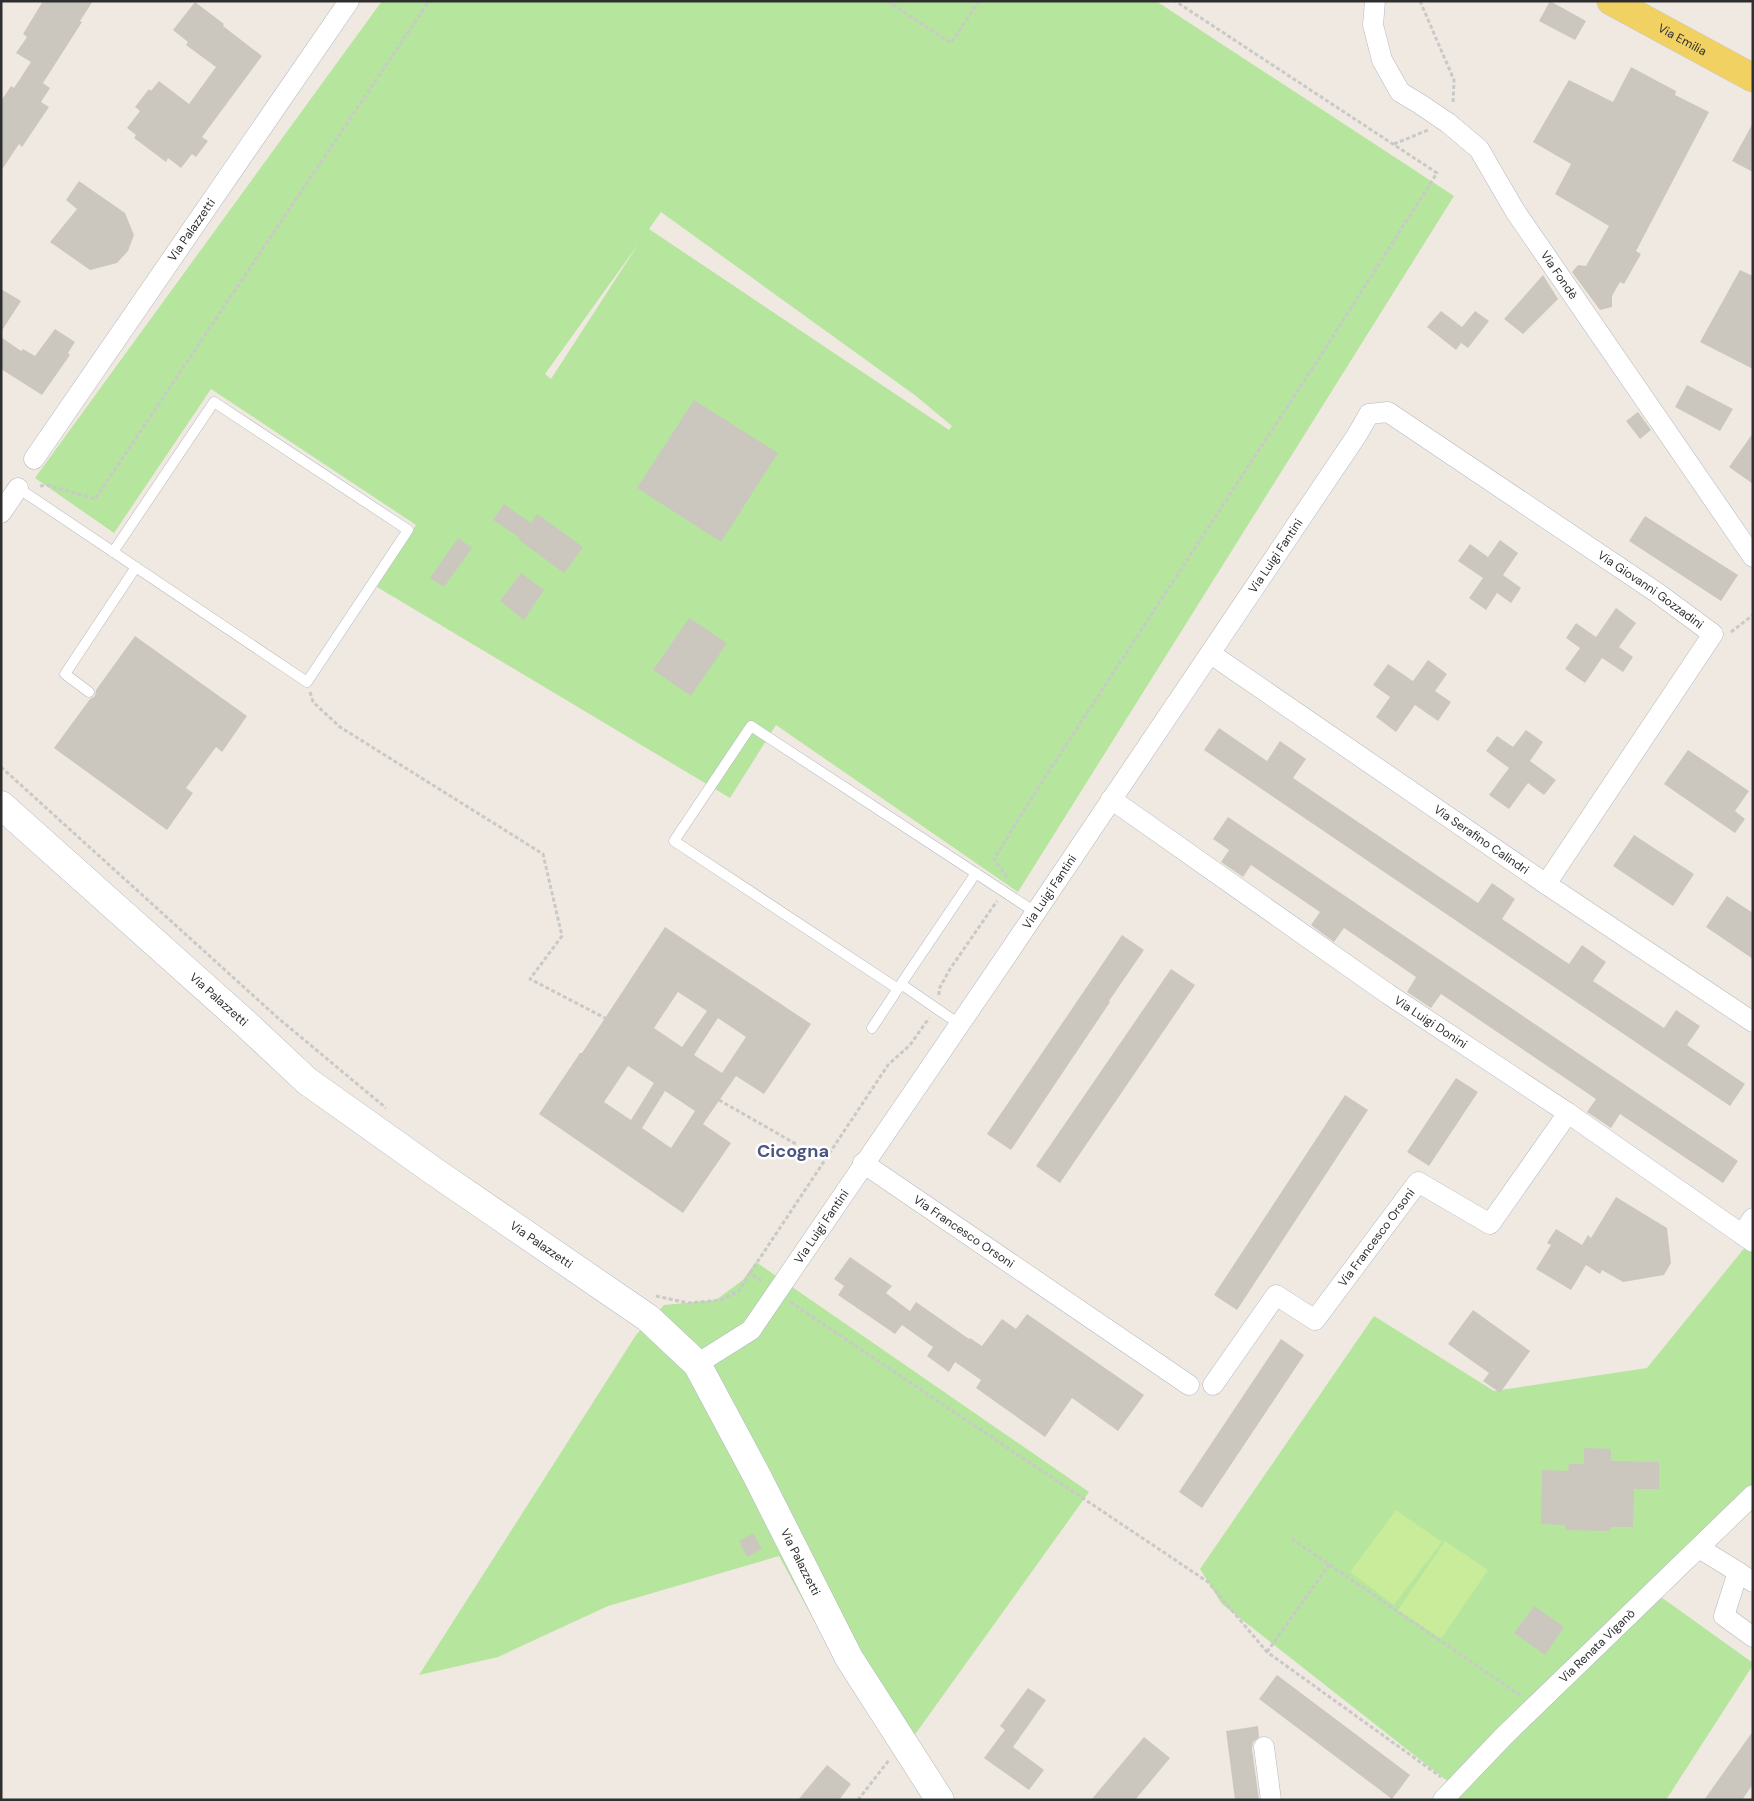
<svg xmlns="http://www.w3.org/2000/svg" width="1754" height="1801" viewBox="0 0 1754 1801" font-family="'DM Sans',sans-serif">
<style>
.green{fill:#b6e59e;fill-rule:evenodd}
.pitch{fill:#c9ec9a}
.building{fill:#cbc7bf;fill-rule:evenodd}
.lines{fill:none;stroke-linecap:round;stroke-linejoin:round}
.service-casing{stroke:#b4b7c1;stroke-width:11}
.minor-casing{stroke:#b4b7c1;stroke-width:21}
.secondary-casing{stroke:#b4b7c1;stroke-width:29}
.primary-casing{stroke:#c9c9c9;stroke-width:29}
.path{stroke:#c9c9c9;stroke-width:3;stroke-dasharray:4 2.5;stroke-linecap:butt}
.service{stroke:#fff;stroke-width:10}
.minor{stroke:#fff;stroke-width:20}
.secondary{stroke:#fff;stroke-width:28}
.primary{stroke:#f2d163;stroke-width:28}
.labels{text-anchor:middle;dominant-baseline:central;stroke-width:5;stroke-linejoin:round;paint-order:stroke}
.street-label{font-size:12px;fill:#2e2e2e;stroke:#fff}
.district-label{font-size:18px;font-weight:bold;fill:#4d5680;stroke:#fff}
</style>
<rect width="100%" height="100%" fill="#efe9e1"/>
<path class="green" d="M382 1H1156L1454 196 1018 892 776 725 730 798 377 587 416 525 211 389 114 533 35 478ZM661 212 916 396 952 426 949 430 649 229ZM639 243 551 379 545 374Z
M1746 1246 1753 1250V1497L1654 1592 1753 1663V1665L1666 1800H1444L1455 1787 1222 1604 1200 1569 1374 1316 1494 1391 1647 1368Z
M756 1262 1089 1492 906 1747 837 1663 779 1556 608 1606 498 1657 419 1675 636 1335 664 1305 716 1300 743 1280Z"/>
<path class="pitch" d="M1396 1510 1442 1542 1394 1605 1350 1572Z
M1445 1541 1488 1570 1441 1639 1398 1610Z"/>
<path class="building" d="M43 1H93L80 21 82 22 43 83 50 88 41 102 49 107 22 147 19 144 1 171V101L11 86 14 88 31 62 16 53 27 37 23 34Z
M1550 1 1586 21 1575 40 1539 21Z
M195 2 224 24 223 26 262 56 202 137 208 141 196 157 192 154 181 168 168 158 166 162 134 138 136 135 127 128 140 111 135 107 149 89 151 91 159 81 189 104 216 67 186 45 188 42 173 30Z
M1631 67 1676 91 1675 95 1709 112 1636 251 1641 254 1624 284 1620 282 1612 296V307L1600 310 1572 272 1578 265 1586 266 1609 226 1555 194 1571 164 1533 142 1569 80 1613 102Z
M1753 123V172L1732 161Z
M79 181 125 213 134 235 128 251 117 263 90 270 50 242 77 209 66 200Z
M1740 270 1753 276V369L1700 342Z
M1543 275 1558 299 1523 334 1504 319Z
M1 289 21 301 1 332Z
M1441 311 1462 327 1475 311 1489 321 1468 348 1461 343 1456 350 1427 327Z
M55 329 75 342 68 353 70 355 42 395 1 369V337L21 351 23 349 35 356Z
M1687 385 1733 409 1720 431 1675 407Z
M694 400 778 453 721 542 637 488Z
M1638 412 1651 430 1640 439 1626 421Z
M1753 433V484L1729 467Z
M504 504 531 523 537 514 583 547 564 573 519 540 520 538 493 520Z
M1645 516 1738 575 1721 601 1629 541Z
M458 538 472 548 444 587 430 578Z
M1500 540 1518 553 1503 575 1521 588 1511 603 1497 593 1486 610 1469 598 1483 578 1458 561 1470 544 1488 557Z
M521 573 544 590 524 620 500 601Z
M1616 608 1636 623 1619 647 1633 657 1623 672 1602 658 1585 683 1565 669 1580 648 1566 638 1576 623 1596 637Z
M689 618 727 643 691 696 653 670Z
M135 636 247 716 222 752 216 747 186 788 193 793 167 830 54 748 90 699 95 696 96 690Z
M1428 660 1447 674 1435 691 1451 702 1438 721 1415 705 1396 732 1376 717 1390 697 1373 685 1388 664 1413 681Z
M1219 728 1267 761 1280 741 1306 759 1293 778 1478 903 1492 883 1515 899 1502 919 1569 964 1582 945 1606 962 1593 981 1664 1028 1676 1010 1700 1026 1687 1045 1745 1084 1730 1106 1204 750Z
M1526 730 1543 742 1530 761 1556 780 1544 795 1528 783 1509 809 1489 795 1509 768 1486 751 1497 736 1513 747Z
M1688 750 1749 791 1735 811 1745 819 1735 833 1664 784Z
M1228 817 1738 1161 1723 1183 1620 1114 1611 1128 1587 1112 1596 1099 1441 994 1431 1008 1407 992 1416 977 1344 928 1334 942 1311 925 1320 912 1251 865 1243 877 1221 862 1229 850 1213 839Z
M1634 835 1694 874 1673 906 1613 866Z
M1727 896 1753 913V959L1706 927Z
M665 927 811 1024 764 1094 736 1076 703 1124 731 1143 683 1213 539 1114 580 1053H582ZM678 992 707 1011 682 1047 654 1028ZM718 1018 746 1037 722 1073 694 1055ZM628 1066 654 1083 631 1120 604 1102ZM665 1091 695 1111 671 1148 642 1128Z
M1122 935 1144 950 1109 1001 1110 1002 1011 1150 987 1134Z
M1171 969 1195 985 1060 1183 1036 1166Z
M1456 1078 1478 1092 1429 1166 1407 1152Z
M1345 1095 1368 1110 1237 1310 1214 1295Z
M1616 1197 1667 1228 1671 1263 1664 1275 1623 1282 1602 1270 1600 1274 1586 1265 1571 1290 1536 1269 1551 1245 1547 1243 1556 1229 1582 1245 1588 1235 1591 1238Z
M850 1257 892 1286 886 1293 910 1311 916 1302 969 1339 970 1338 982 1346 1002 1319 1016 1329 1027 1314 1144 1395 1118 1431 1072 1398 1045 1437 976 1388 981 1380 955 1362 949 1372 927 1356 933 1347 902 1325 895 1334 838 1295 844 1286 834 1279Z
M1473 1310 1530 1351 1500 1393 1483 1381 1489 1373 1448 1344Z
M1281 1339 1304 1355 1202 1508 1179 1492Z
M1584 1448 1611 1449V1461L1659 1462V1489H1634L1633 1527H1610V1531L1565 1530V1525L1541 1524 1542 1470 1568 1471 1569 1464H1584Z
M753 1533 762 1549 747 1557 739 1541Z
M1534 1606 1564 1627 1545 1655 1514 1633Z
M1277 1675 1410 1775 1392 1799 1259 1699Z
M1028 1688 1046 1700 1013 1747 1044 1770 1029 1790 984 1758 1005 1730 1000 1726Z
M1258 1726 1259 1737 1253 1742 1252 1749 1259 1800H1235L1226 1731Z
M1753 1731V1784L1742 1800H1704Z
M1144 1737 1170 1758 1135 1800H1091Z
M827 1765 851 1784 839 1800H798Z"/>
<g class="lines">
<defs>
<path id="service" d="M18 488 307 682 408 530 214 402 113 552
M89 692 65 674 136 567
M901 984 976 873
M898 989 674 841 751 726 1035 912
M872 1028 901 984 959 1024"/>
<g id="minor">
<path id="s1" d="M1375 1 1373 25 1382 60 1400 92 1420 104 1448 123 1479 149 1515 211 1753 557"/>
<path id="s2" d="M34 459 349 1"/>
<path d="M1 513 18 488"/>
<path id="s3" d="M1211 654 1546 884 1753 1022"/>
<path id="s4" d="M1111 799 1388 994 1568 1113 1753 1242"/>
<path id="s5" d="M863 1163 1189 1385"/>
<path d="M1742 1234 1753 1218"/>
<path id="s6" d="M697 1364 751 1330 1007 955 1357 435 1369 414 1388 412 1656 592 1713 634 1546 884"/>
<path id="s7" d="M1213 1385 1276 1295 1315 1320 1418 1182 1490 1224 1568 1113"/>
<path d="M1699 1548 1738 1572"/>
<path d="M1753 1582 1738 1572 1724 1616 1753 1637"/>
<path d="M1264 1747 1271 1800"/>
<path id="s8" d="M1443 1800 1504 1736 1753 1495"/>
</g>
<g id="secondary">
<path id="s9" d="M1 805 245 1023 307 1081 435 1172 648 1318 697 1364 758 1478 849 1658 940 1800"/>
</g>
<g id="primary">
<path id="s10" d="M1611 1 1753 78"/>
</g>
</defs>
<use href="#service" class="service-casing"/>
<use href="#minor" class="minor-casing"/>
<use href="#secondary" class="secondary-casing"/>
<use href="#primary" class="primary-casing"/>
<path class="path" d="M887 1 951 43 979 1
M1420 1 1454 80 1453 104
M1394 144 1428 130
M40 486 47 485 95 499 429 1
M1731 632 1753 615
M310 692 313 702 340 727 543 854 562 936 530 979 605 1018
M1 767 278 1018 386 1108
M1007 877 994 859 1036 791 1321 355 1437 173 1175 1
M939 995V989L950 969 997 901
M719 1100 796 1144
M750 1273 888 1065 910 1045 929 1018
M656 1296 688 1303 721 1300 739 1291 750 1273 763 1282
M790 1302 1208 1582 1267 1652 1441 1777
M1292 1539 1521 1696
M1267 1652 1329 1565
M858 1800 889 1760"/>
<use href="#service" class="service"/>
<use href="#minor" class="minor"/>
<use href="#secondary" class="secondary"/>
<use href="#primary" class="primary"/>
</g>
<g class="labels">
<g class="street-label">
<text stroke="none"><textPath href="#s10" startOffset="81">Via Emilia</textPath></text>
<text stroke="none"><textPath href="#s2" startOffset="278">Via Palazzetti</textPath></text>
<text stroke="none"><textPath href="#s1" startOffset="344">Via Fondè</textPath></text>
<text stroke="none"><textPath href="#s6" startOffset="999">Via Luigi Fantini</textPath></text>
<text stroke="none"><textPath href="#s6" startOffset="1505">Via Giovanni Gozzadini</textPath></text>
<text stroke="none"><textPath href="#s3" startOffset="328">Via Serafino Calindri</textPath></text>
<text stroke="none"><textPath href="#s6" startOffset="594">Via Luigi Fantini</textPath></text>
<text stroke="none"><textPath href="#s9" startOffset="292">Via Palazzetti</textPath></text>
<text stroke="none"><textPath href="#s4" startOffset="390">Via Luigi Donini</textPath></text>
<text stroke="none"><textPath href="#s6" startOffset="189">Via Luigi Fantini</textPath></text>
<text stroke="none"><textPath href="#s5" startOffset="122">Via Francesco Orsoni</textPath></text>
<text stroke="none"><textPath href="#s7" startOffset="259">Via Francesco Orsoni</textPath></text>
<text stroke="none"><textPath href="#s9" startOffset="698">Via Palazzetti</textPath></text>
<text stroke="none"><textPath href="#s9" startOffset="1118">Via Palazzetti</textPath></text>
<text stroke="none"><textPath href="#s8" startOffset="218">Via Renata Viganò</textPath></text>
</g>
<g class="district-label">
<text x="793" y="1151">Cicogna</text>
</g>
</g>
<rect width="1754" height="1801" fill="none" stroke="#2e2e2e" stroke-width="5"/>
</svg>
